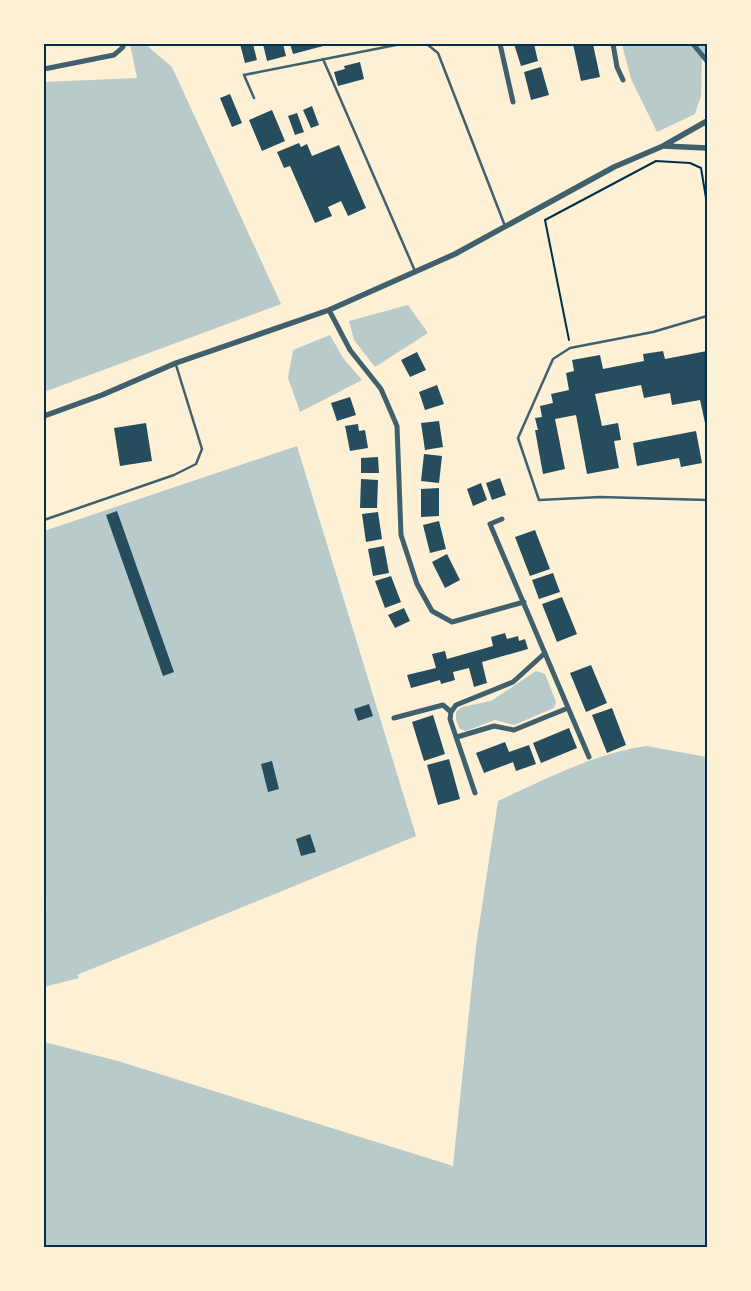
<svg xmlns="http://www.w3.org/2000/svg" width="751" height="1291" viewBox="0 0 751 1291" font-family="Mulish,sans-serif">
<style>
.green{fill:#b9caca}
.building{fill:#264d5e}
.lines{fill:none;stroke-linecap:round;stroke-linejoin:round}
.path{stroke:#003049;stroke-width:2}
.service{stroke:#3f606c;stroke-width:2.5}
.minor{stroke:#3f606c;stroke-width:5}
.tertiary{stroke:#3f606c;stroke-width:5.5}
.neatline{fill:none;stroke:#003049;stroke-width:2}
</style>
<rect width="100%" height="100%" fill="#fdf0d5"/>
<path class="green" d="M130 44H145L172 67 281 304 44 392V82L137 78Z
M622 44H707V58L702 54 701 96 695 114 657 132 631 79Z
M408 305 428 333 375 367 354 340 349 321Z
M330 335 343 358 362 380 300 412 288 378 293 350Z
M297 446 416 836 77 975 79 978 44 987V899L48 907 44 897V531Z
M536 671 545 674 556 702 554 708 514 725 495 720 466 731 460 729 456 720V712L462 707 491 701Z
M646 746 707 757V1247H44V1042L118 1061 453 1166 476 946 498 801C546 779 593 754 646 746Z"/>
<path class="building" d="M240 44H253L257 60 245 63Z
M263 44H283L286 56 267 61Z
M290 44H331L293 54Z
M514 44H534L538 61 521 66Z
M573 44H593L600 77 581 81Z
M360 62 364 79 338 86 334 72 345 69 344 66Z
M541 67 549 95 531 100 524 72Z
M230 94 242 123 232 127 220 98Z
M312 106 319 125 311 128 303 110Z
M272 110 285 141 262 151 249 120Z
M297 113 304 132 295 135 288 116Z
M299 143 301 147 307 144 312 156 339 145 366 208 348 216 341 201 328 207 332 216 315 223 290 166 284 168 277 152Z
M663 351 665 359 707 351V432L700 400 672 405 670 393 644 398 641 385 595 394 602 426 618 423 621 440 614 441 619 468 587 474 576 415 555 419 565 469 543 474 535 430H538L535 418 542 417 540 406 553 403 551 394 569 390 566 373 574 371 572 360 600 355 603 369 644 361 643 354Z
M417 352 426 370 410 377 401 360Z
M437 385 444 404 425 410 419 392Z
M350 397 356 415 337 421 331 403Z
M439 421 443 447 425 450 421 423Z
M146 423 152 461 120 466 114 428Z
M358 424 359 431 365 430 368 448 350 451 345 426Z
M696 431 702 463 681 467 679 458 637 466 633 443Z
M424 454 442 456 439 483 421 481Z
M378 457 379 473H361V458Z
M500 478 506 495 492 500 486 483Z
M361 479 378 480 377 508H360Z
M481 483 487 500 473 506 467 489Z
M439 488V516L421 517V489Z
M117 511 174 672 163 676 106 515Z
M378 512 382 539 366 542 362 514Z
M439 521 446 549 430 553 423 525Z
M535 530 550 569 530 576 515 537Z
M384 546 389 573 373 576 368 549Z
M447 554 460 580 445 588 432 562Z
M553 573 560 592 539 599 532 580Z
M391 576 401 602 385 608 375 581Z
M562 597 577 634 557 642 542 604Z
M404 608 410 621 395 628 388 615Z
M505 633 507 639 518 636 519 641 525 639 528 649 482 662 487 683 474 687 469 668 453 672 455 680 441 684 440 680 411 688 407 675 436 668 432 654 445 651 447 659 493 646 491 637Z
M591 665 607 703 586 712 570 673Z
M369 704 373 716 358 721 354 709Z
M612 708 626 745 607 753 592 715Z
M433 715 445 754 424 761 412 722Z
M569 728 577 748 541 763 533 743Z
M505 742 509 752 529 745 536 764 516 771 513 762 484 773 476 753Z
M449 759 460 799 438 805 427 765Z
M272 761 279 789 268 792 261 764Z
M310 834 316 852 301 856 296 839Z"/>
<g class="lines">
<path class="path" d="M569 340 545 220 656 161 690 163 701 168 707 204"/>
<path class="service" d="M423 44 428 45 438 53 505 226
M323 59 415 271
M254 98 244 75 401 44
M707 316 653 332 570 348 553 359 518 438 539 500 600 497 707 500
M44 520 174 475 196 464 202 449 176 365"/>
<path class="minor" d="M500 44 513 102
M613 44 617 67 623 80
M693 44 707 61
M44 69 114 55 123 47V44
M329 310 350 350 381 389 397 426 401 535 417 584 432 611 452 622 524 602
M502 519 490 524 589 757
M451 712 450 719 475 793
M394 718 443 705 451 712 456 705 513 682 545 653
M457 737 494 726 514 730 568 708"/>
<path class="tertiary" d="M664 146 707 148
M44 416 102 395 176 363 329 310 455 254 614 167 663 146 707 121"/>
</g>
<rect width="751" height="1291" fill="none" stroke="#fdf0d5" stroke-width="90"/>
<rect x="45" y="45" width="661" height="1201" class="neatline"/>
</svg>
